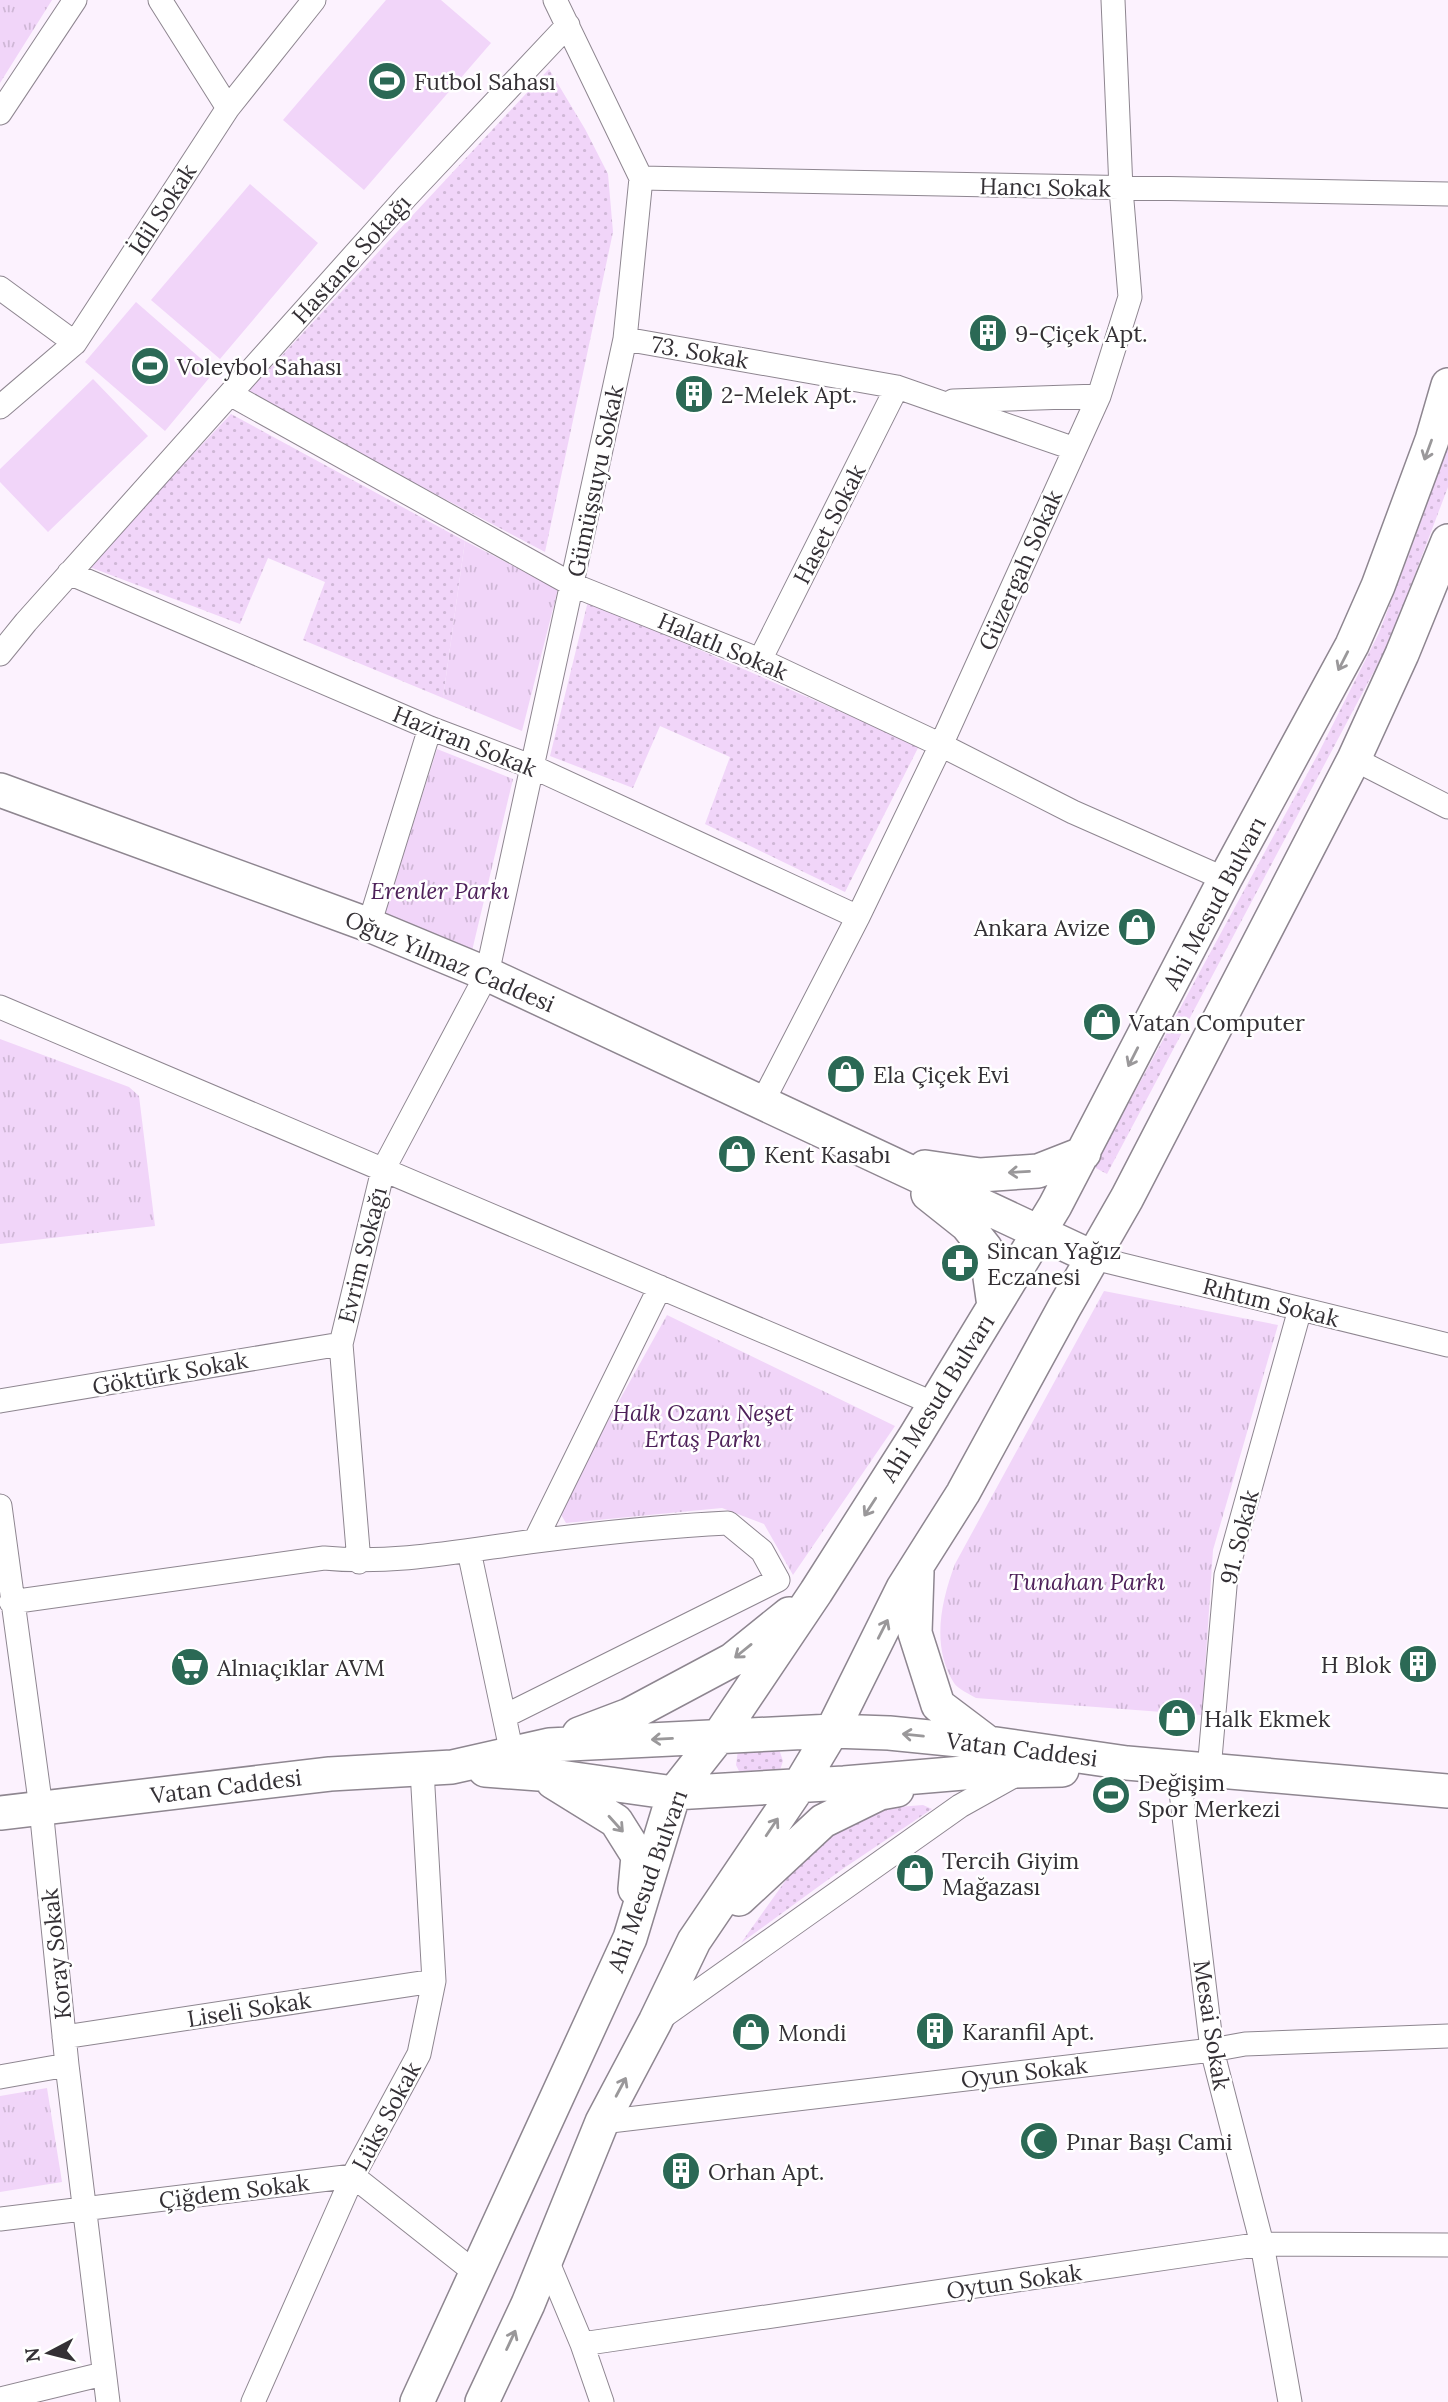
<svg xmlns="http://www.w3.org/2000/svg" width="1448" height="2402" viewBox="0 0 1448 2402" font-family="Lora,serif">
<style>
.grass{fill:url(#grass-dots)}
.park{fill:url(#park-tufts)}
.pitch{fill:#f1d5f9}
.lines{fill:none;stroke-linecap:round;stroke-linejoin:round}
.street-casing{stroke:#8e8690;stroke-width:25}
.secondary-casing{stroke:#8e8690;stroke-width:36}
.street{stroke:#fff;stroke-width:23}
.secondary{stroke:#fff;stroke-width:33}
.oneway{stroke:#9a989a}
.labels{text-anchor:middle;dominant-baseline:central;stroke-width:5;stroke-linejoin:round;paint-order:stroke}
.poi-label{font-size:23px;fill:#343035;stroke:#fff;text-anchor:start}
.street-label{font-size:23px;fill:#343035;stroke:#fff}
.park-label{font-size:23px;font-style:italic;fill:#4e215a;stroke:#fff}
</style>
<defs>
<pattern id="grass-dots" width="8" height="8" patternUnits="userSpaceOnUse" patternTransform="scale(1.75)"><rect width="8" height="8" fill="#f1d5f9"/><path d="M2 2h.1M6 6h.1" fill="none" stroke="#cfb7d6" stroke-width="1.8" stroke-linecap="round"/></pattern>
<pattern id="park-tufts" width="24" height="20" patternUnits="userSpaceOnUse" patternTransform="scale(1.75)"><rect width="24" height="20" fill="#f1d5f9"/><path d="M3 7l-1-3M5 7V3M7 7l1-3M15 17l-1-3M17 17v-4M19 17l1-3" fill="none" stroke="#cfb7d6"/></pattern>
</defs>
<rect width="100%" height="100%" fill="#fcf2fe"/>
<path class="grass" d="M549 69 585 129 608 174 613 232 545 552 246 394Z
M231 414 465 541 443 698 303 640 325 582 268 558 240 624 87 566Z
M1448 442V487L1389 643 1107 1174 1094 1167 1318 754 1379 633 1419 527Z
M588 601 919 746 845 892 705 824 730 757 660 726 633 788 550 756Z
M778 1746 783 1761 778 1776 743 1779 736 1765 738 1750Z
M923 1805 932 1809 844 1868 741 1943 806 1852 845 1826 868 1814 898 1807Z"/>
<path class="park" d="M0 0H52L0 83Z
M465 541 558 589 522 731 443 698Z
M437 749 513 779 471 955 384 915Z
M0 1039 129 1087 139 1096 155 1226 0 1244Z
M1104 1291 1278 1325 1213 1550 1202 1715 976 1698C969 1694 958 1689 954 1683 931 1646 941 1602 955 1564Z
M667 1315 895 1426 793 1575 764 1524 722 1508 566 1523 560 1513 585 1462Z
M47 2088 62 2182 0 2192V2096Z"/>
<path class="pitch" d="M386 0H441L491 43 364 190 283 120Z
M250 184 318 243 220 359 151 300Z
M136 302 215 371 165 431 85 362Z
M93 379 148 436 48 532 0 482V469Z"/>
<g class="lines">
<defs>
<path id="street" d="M160 0 228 108
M0 113 75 0
M641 178 1448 194
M0 288 75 343
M625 339 897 387 1075 449
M230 394 573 585 760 660 941 745 1073 812 1225 879
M953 401 1099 396
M0 407 75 343 228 108 314 0
M69 573 430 728 533 767 858 917
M0 654 26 622 407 196 568 25
M760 660 897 387
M1354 759 1448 807
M369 925 430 728
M0 1007 935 1404
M762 1103 858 917 941 745 1099 396 1130 297 1121 189 1113 0
M1094 1258 1448 1345
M0 1401 341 1344
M0 1506 41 1808 67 2065 108 2402
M535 1541 660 1287
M469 1551 512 1754
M359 1562 341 1344 383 1170 487 974 625 339 641 178 555 0
M11 1602 324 1558C395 1565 466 1550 536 1541 600 1533 664 1526 728 1523L762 1551 778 1580 505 1716
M1178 1767 1212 2050 1262 2244 1290 2402
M1209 1770 1226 1575 1300 1309
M658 2020 960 1806 1019 1773
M64 2037 434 1981
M0 2077 67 2065
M602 2122 1212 2050 1245 2044 1448 2036
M0 2219 353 2176 477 2274
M546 2258 582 2344 602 2402
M582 2344 1262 2244 1448 2245
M0 2399 103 2374
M253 2402 353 2176 419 2054 434 1981 422 1770"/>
<path id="secondary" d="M0 790 369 925 487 974 1094 1258
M925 1167 980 1175 1038 1171 1084 1153
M928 1194 967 1225 986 1249 994 1306
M917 1572 915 1633 938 1705 987 1742
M579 1734 629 1715 732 1660 789 1614
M485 1770 539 1774 674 1793 844 1783 975 1772 1062 1770
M553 1782 616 1821 638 1856 635 1889
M0 1813 330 1774 452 1767 549 1745 832 1731 889 1733 989 1743 1127 1763 1448 1791
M739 1899 823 1821 880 1793 897 1790
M417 2402 630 1938 674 1793 719 1736 816 1592 916 1435 1055 1206 1225 879 1352 645 1378 586 1432 440 1448 385
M482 2402 528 2304 602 2122 655 2022 694 1941 799 1786 832 1731 903 1588 963 1493 1064 1308 1127 1198 1354 759 1402 654 1448 541"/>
</defs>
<use href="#street" class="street-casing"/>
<use href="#secondary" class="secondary-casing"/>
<use href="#street" class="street"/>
<use href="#secondary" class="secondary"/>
</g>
<defs><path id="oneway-shaft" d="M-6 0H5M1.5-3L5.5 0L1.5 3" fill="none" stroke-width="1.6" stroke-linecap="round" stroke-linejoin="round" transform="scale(1.75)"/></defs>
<g class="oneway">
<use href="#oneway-shaft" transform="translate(1428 450) rotate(110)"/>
<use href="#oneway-shaft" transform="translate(1343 661) rotate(117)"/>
<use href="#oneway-shaft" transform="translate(1133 1057) rotate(117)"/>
<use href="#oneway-shaft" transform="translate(1019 1172) rotate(177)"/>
<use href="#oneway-shaft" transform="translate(870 1507) rotate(123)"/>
<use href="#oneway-shaft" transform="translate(883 1629) rotate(-63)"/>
<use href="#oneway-shaft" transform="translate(743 1651) rotate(141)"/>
<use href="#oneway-shaft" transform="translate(913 1735) rotate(-174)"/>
<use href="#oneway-shaft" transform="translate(662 1739) rotate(177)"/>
<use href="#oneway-shaft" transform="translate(616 1824) rotate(48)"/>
<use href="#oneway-shaft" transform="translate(772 1827) rotate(-56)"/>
<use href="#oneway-shaft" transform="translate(621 2087) rotate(-62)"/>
<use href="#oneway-shaft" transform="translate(511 2340) rotate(-65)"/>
</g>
<defs>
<symbol id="stadium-disc" viewBox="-11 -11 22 22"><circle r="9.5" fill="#2b6955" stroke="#fff"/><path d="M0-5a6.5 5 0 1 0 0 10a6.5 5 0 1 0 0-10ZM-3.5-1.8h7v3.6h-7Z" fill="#fff"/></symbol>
<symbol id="building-disc" viewBox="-11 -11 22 22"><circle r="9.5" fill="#2b6955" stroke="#fff"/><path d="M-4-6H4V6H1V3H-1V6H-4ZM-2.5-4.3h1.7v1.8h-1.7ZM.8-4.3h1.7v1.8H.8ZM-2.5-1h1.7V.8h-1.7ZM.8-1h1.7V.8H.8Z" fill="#fff"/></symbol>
<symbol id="shop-disc" viewBox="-11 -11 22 22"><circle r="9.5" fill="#2b6955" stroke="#fff"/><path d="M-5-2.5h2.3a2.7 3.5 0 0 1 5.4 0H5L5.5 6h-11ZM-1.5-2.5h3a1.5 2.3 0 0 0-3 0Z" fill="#fff"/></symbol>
<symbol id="pharmacy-disc" viewBox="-11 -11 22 22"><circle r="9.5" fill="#2b6955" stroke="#fff"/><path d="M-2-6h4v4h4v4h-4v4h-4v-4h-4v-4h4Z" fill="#fff"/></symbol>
<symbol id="supermarket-disc" viewBox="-11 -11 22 22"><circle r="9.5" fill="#2b6955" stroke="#fff"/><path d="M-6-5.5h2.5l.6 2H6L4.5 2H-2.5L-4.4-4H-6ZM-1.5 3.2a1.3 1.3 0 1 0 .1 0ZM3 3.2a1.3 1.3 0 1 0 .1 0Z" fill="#fff"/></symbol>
<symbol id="mosque-disc" viewBox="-11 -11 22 22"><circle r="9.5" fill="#2b6955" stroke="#fff"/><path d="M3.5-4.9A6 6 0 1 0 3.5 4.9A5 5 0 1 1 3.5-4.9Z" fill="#fff"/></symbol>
</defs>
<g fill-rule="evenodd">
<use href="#stadium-disc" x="365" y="59" width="44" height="44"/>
<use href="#building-disc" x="966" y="311" width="44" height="44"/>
<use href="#stadium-disc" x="128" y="344" width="44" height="44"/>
<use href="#building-disc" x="672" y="372" width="44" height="44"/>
<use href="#shop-disc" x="1115" y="905" width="44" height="44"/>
<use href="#shop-disc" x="1080" y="1000" width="44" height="44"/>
<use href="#shop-disc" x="824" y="1052" width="44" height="44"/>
<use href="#shop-disc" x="715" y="1132" width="44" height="44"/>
<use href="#pharmacy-disc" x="938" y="1241" width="44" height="44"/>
<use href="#building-disc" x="1396" y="1642" width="44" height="44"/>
<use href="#supermarket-disc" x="168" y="1645" width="44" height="44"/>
<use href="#shop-disc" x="1155" y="1696" width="44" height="44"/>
<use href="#stadium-disc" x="1089" y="1773" width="44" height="44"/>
<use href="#shop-disc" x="893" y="1851" width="44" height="44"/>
<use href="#building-disc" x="913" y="2009" width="44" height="44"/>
<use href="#shop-disc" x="729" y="2010" width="44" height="44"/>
<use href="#mosque-disc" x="1017" y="2119" width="44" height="44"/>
<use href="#building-disc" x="659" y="2149" width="44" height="44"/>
</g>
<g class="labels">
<g class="poi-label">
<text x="414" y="81">Futbol Sahası</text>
<text x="1015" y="333">9-Çiçek Apt.</text>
<text x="177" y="366">Voleybol Sahası</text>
<text x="721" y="394">2-Melek Apt.</text>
<text x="1110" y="927" text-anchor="end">Ankara Avize</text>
<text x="1129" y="1022">Vatan Computer</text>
<text x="873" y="1074">Ela Çiçek Evi</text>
<text x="764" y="1154">Kent Kasabı</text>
<text x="987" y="1250">Sincan Yağız<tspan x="987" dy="26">Eczanesi</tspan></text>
<text x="1391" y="1664" text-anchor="end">H Blok</text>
<text x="217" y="1667">Alnıaçıklar AVM</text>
<text x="1204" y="1718">Halk Ekmek</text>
<text x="1138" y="1782">Değişim<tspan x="1138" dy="26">Spor Merkezi</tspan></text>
<text x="942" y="1860">Tercih Giyim<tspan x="942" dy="26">Mağazası</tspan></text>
<text x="962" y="2031">Karanfil Apt.</text>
<text x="778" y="2032">Mondi</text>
<text x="1066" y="2141">Pınar Başı Cami</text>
<text x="708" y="2171">Orhan Apt.</text>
</g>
<g class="street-label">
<text transform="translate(1045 187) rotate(1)">Hancı Sokak</text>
<text transform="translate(162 209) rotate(-57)">İdil Sokak</text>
<text transform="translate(351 259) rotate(-48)">Hastane Sokağı</text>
<text transform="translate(700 352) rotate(10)">73. Sokak</text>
<text transform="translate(595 481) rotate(-78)">Gümüşsuyu Sokak</text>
<text transform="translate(829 524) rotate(-63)">Haset Sokak</text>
<text transform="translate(1020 570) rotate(-66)">Güzergah Sokak</text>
<text transform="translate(723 646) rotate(23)">Halatlı Sokak</text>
<text transform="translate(465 741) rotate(22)">Haziran Sokak</text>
<text transform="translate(1214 903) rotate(-62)">Ahi Mesud Bulvarı</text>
<text transform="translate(450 961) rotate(23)">Oğuz Yılmaz Caddesi</text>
<text transform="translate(362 1255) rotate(-76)">Evrim Sokağı</text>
<text transform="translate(1271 1302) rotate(14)">Rıhtım Sokak</text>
<text transform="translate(170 1373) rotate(-10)">Göktürk Sokak</text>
<text transform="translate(937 1398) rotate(-58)">Ahi Mesud Bulvarı</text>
<text transform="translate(1239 1537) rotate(-76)">91. Sokak</text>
<text transform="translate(1022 1749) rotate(7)">Vatan Caddesi</text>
<text transform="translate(226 1786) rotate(-7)">Vatan Caddesi</text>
<text transform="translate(647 1881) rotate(-70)">Ahi Mesud Bulvarı</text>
<text transform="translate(56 1954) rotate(-96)">Koray Sokak</text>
<text transform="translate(249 2009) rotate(-9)">Liseli Sokak</text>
<text transform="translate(1212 2025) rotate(81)">Mesai Sokak</text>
<text transform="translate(1024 2072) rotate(-7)">Oyun Sokak</text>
<text transform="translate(386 2116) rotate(-62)">Lüks Sokak</text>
<text transform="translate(234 2191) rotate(-7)">Çiğdem Sokak</text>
<text transform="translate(1014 2281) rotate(-8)">Oytun Sokak</text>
</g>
<g class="park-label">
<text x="440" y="890">Erenler Parkı</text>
<text x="703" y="1412">Halk Ozanı Neşet<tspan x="703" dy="26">Ertaş Parkı</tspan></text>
<text x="1087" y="1581">Tunahan Parkı</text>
</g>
</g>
<g transform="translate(49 2353) rotate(263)" stroke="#ffffff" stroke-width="5" paint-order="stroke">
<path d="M0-5L12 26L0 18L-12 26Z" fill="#343035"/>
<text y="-10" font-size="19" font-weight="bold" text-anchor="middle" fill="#343035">N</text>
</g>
</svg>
